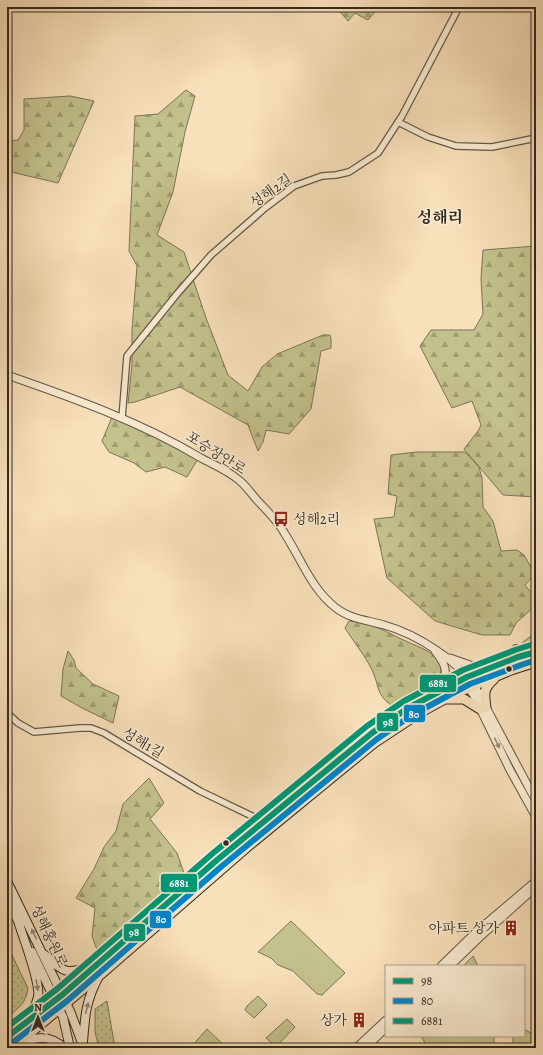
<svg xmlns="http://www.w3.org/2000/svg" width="543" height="1055" viewBox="0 0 543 1055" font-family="Alegreya,'Noto Serif KR',serif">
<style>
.grass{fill:url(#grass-dots);stroke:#7b7556}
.forest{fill:url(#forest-firs);stroke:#7b7556}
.green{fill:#c3c18c;stroke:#7b7556}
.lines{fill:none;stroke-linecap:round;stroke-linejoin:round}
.minor-casing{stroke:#645747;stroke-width:8}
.tertiary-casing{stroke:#645747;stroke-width:9}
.secondary-casing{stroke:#332921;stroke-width:10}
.primary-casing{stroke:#332921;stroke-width:11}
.minor{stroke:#faebd2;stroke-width:5.5}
.tertiary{stroke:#faebd2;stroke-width:7}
.secondary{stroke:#faebd2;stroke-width:8}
.primary{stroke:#f8e0ba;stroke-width:9}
.bus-1-casing{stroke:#faebd2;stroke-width:9}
.bus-2-casing{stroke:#faebd2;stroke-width:9}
.bus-3-casing{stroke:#faebd2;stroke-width:9}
.bus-1{stroke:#009775;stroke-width:6}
.bus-2{stroke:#0085ca;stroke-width:6}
.bus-3{stroke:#009775;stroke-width:6}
.oneway{fill:#968a7a}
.bus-dot{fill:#332921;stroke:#faebd2;stroke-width:1.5}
.labels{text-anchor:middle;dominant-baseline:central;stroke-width:3;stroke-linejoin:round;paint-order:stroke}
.street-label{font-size:14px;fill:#332921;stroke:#faebd2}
.poi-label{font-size:14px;fill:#332921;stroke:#faebd2;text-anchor:end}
.quarter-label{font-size:16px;font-weight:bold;fill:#332921;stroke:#faebd2}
.line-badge{stroke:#faebd2;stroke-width:1.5}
.badge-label{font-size:11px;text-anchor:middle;font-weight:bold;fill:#fff}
</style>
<defs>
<pattern id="grass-dots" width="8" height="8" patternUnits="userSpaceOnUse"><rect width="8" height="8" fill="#c3c18c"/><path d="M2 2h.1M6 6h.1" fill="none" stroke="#9f9d72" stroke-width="1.8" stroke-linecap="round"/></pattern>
<pattern id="forest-firs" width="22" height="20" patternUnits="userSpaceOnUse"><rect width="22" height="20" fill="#c3c18c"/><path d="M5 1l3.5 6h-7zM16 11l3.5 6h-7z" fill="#9f9d72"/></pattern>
</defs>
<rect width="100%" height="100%" fill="#f8e0ba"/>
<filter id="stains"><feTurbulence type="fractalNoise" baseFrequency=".005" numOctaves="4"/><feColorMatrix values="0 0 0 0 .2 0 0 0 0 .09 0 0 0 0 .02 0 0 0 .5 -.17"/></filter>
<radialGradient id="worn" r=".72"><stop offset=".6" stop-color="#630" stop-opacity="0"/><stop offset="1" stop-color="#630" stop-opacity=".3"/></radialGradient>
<path class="grass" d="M536 632V644L523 648 522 643Z
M7 945 28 988C26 1004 18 1008 7 1018Z
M107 1001 115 1048H99L95 1032V1009Z"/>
<path class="forest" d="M336 7H379L368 20 355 13 348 21Z
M186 90 195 96 185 132 173 192 157 235 184 252 206 318 228 375 248 391 262 367 277 354 323 335H330L331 339V348L321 351 311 409 289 434 266 430 263 442 258 451 248 425 180 387 135 402 128 403 132 365V330L137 266 129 251 135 116 158 114Z
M70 96 94 101 58 183 7 171V141L18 140 24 130V99Z
M536 246V497L503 495 464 449 478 431 481 425 472 401 452 408 420 346 431 330H474L483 314 481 279 483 250Z
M112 417 159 438 198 459 187 477 165 467 146 472 134 463 109 452 102 441Z
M416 452H465L479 467 482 478 483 507 493 521 501 551 517 550 524 555 535 574 525 585 536 599V605L516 623 510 635H482L435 621 387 578 374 519 394 517 397 496 388 494 391 455Z
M349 621C371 621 389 634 408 642 418 647 433 651 439 662 442 668 441 672 439 677L391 705C375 693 380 687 372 670 366 657 353 641 345 628Z
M68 651 74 660 76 668 93 684 119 696 113 723 82 708 61 696 63 669Z
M149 778 164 803 150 819 177 853 184 873 97 950 92 936 95 908 76 898 94 869 104 847 116 831 123 804Z"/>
<path class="green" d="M291 921 345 973 322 995 317 994 293 971 278 965 271 958 258 952Z
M473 956 478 966H463Z
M258 996 267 1005 254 1018 245 1010 247 1006Z
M287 1019 295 1027 276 1047 266 1038Z
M207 1029 227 1048H190Z
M524 1029 536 1036 530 1048H513V1036H524Z
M421 1036H494V1048H428Z"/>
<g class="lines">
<defs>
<path id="minor" d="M398 122 428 137 456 146 492 147 536 138
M122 418 127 356 177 294 211 255 265 208 294 186 322 176 336 175 349 172 378 153 402 116 459 7
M516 648 518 657
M7 713 18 723 34 732 80 728H91L104 733 200 791 258 819 262 823"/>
<path id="tertiary" d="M7 375C73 398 141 422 201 458 214 465 229 471 240 481 246 486 251 493 256 499 266 510 278 521 285 534 301 559 312 590 336 608 350 619 367 620 384 625 417 634 461 662 478 692L536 801
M435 651C448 667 448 673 439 691
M450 658 473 666 488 667
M459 676 473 694 510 770 536 817
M441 966 476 932 536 881
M450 966 480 937 536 887
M356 1048 386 1020
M365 1048 386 1028"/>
<path id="secondary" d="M7 881 70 1011 84 1048
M7 899 20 925
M18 921C23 937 41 983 38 997 36 1005 31 1015 25 1021
M32 952 55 1000
M45 955C66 976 68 973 95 966
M59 1009 63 1017 70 1048
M83 1042C85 1015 86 1000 99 976
M19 1044C36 1037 50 1034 64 1048"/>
<path id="primary" d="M448 699H464L480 709
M486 708C484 693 483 689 494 679
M7 1037 62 995 217 860 372 733 408 708 467 677 518 657 536 652
M12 1048 101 974 247 847 374 743 421 712 454 694 511 670 536 662"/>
</defs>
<use href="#minor" class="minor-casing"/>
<use href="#tertiary" class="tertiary-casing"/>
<use href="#secondary" class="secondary-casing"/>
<use href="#primary" class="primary-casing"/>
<use href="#minor" class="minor"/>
<use href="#tertiary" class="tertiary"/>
<use href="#secondary" class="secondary"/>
<use href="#primary" class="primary"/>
<defs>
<path id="bus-1" d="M7 1037 62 995 217 860 372 733 408 708 467 677 518 657 536 652"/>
<path id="bus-2" d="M12 1043 67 1001 222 866 377 739 412 715 470 684 521 665 536 660"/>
<path id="bus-3" d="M7 1027 57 989 212 854 367 726 404 701 463 670 515 650 534 644"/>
</defs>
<use href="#bus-1" class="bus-1-casing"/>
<use href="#bus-2" class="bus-2-casing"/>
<use href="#bus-3" class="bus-3-casing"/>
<use href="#bus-1" class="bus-1"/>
<use href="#bus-2" class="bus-2"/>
<use href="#bus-3" class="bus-3"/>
</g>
<defs><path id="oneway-solid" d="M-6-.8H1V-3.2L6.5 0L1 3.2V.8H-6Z"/></defs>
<g class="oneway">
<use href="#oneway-solid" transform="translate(497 743) rotate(64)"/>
<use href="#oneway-solid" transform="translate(34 934) rotate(-116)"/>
<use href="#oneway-solid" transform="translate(37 985) rotate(80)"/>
<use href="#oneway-solid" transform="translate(87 1008) rotate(-77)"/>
</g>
<defs>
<symbol id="bus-bare" viewBox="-9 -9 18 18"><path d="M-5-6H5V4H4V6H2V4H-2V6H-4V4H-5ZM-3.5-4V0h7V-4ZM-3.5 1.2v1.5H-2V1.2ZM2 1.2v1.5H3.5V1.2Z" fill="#8f2418" stroke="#faebd2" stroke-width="2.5" paint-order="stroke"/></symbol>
<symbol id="building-bare" viewBox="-9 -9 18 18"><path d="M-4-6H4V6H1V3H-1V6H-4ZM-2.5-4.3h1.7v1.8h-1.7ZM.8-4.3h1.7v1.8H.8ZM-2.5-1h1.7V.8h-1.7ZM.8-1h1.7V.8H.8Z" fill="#8f2418" stroke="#faebd2" stroke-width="2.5" paint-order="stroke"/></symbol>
</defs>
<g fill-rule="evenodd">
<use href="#bus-bare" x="270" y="508" width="22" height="22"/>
<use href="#building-bare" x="500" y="917" width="22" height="22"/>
<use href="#building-bare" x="348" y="1009" width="22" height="22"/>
</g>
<g class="bus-dot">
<circle cx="509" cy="669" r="3.5"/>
<circle cx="226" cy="843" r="3.5"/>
</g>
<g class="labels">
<g class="street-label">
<text transform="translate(271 191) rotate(-35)">성해2길</text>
<text transform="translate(216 453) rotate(32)">포승장안로</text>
<text transform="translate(143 743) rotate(31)">성해1길</text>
<text transform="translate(49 936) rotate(65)">성해홍원로</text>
</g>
<g class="poi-label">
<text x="293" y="519" text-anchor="start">성해2리</text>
<text x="499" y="928">아파트 상가</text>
<text x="347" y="1020">상가</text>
</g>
<g class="quarter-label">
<text x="440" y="218">성해리</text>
</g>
</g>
<g class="line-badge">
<rect x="419" y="674" width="38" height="19" rx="4" fill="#009775"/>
<rect x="403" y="704" width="23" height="19" rx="4" fill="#0085ca"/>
<rect x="376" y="712" width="23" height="20" rx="4" fill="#009775"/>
<rect x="160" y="873" width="38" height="20" rx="4" fill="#009775"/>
<rect x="149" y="910" width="23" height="19" rx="4" fill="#0085ca"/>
<rect x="123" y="923" width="23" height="19" rx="4" fill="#009775"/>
</g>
<g class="badge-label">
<text x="438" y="687">6881</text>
<text x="414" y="718">80</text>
<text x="388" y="726">98</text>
<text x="179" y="887">6881</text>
<text x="161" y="923">80</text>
<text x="134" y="936">98</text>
</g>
<rect width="543" height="1055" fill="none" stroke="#f8e0ba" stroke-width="24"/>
<rect x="8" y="8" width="527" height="1039" fill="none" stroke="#332921" stroke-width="2"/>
<rect x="12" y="12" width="519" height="1031" fill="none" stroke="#332921"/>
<rect x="385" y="965" width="140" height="72" fill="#faebd2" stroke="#aa9d8b"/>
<rect x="393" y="978" width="20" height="6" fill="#009775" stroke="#aa9d8b"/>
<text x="421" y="985" font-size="12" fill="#332921">98</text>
<rect x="393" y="998" width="20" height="6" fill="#0085ca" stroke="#aa9d8b"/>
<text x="421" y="1005" font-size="12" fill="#332921">80</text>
<rect x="393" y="1018" width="20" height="6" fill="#009775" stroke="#aa9d8b"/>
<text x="421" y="1025" font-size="12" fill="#332921">6881</text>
<g transform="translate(38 1017)" stroke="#faebd2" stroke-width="3" paint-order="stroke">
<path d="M0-3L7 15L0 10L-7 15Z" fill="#332921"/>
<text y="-6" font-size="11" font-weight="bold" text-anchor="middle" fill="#332921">N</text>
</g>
<rect width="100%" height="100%" filter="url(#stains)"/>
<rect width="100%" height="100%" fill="url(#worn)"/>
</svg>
